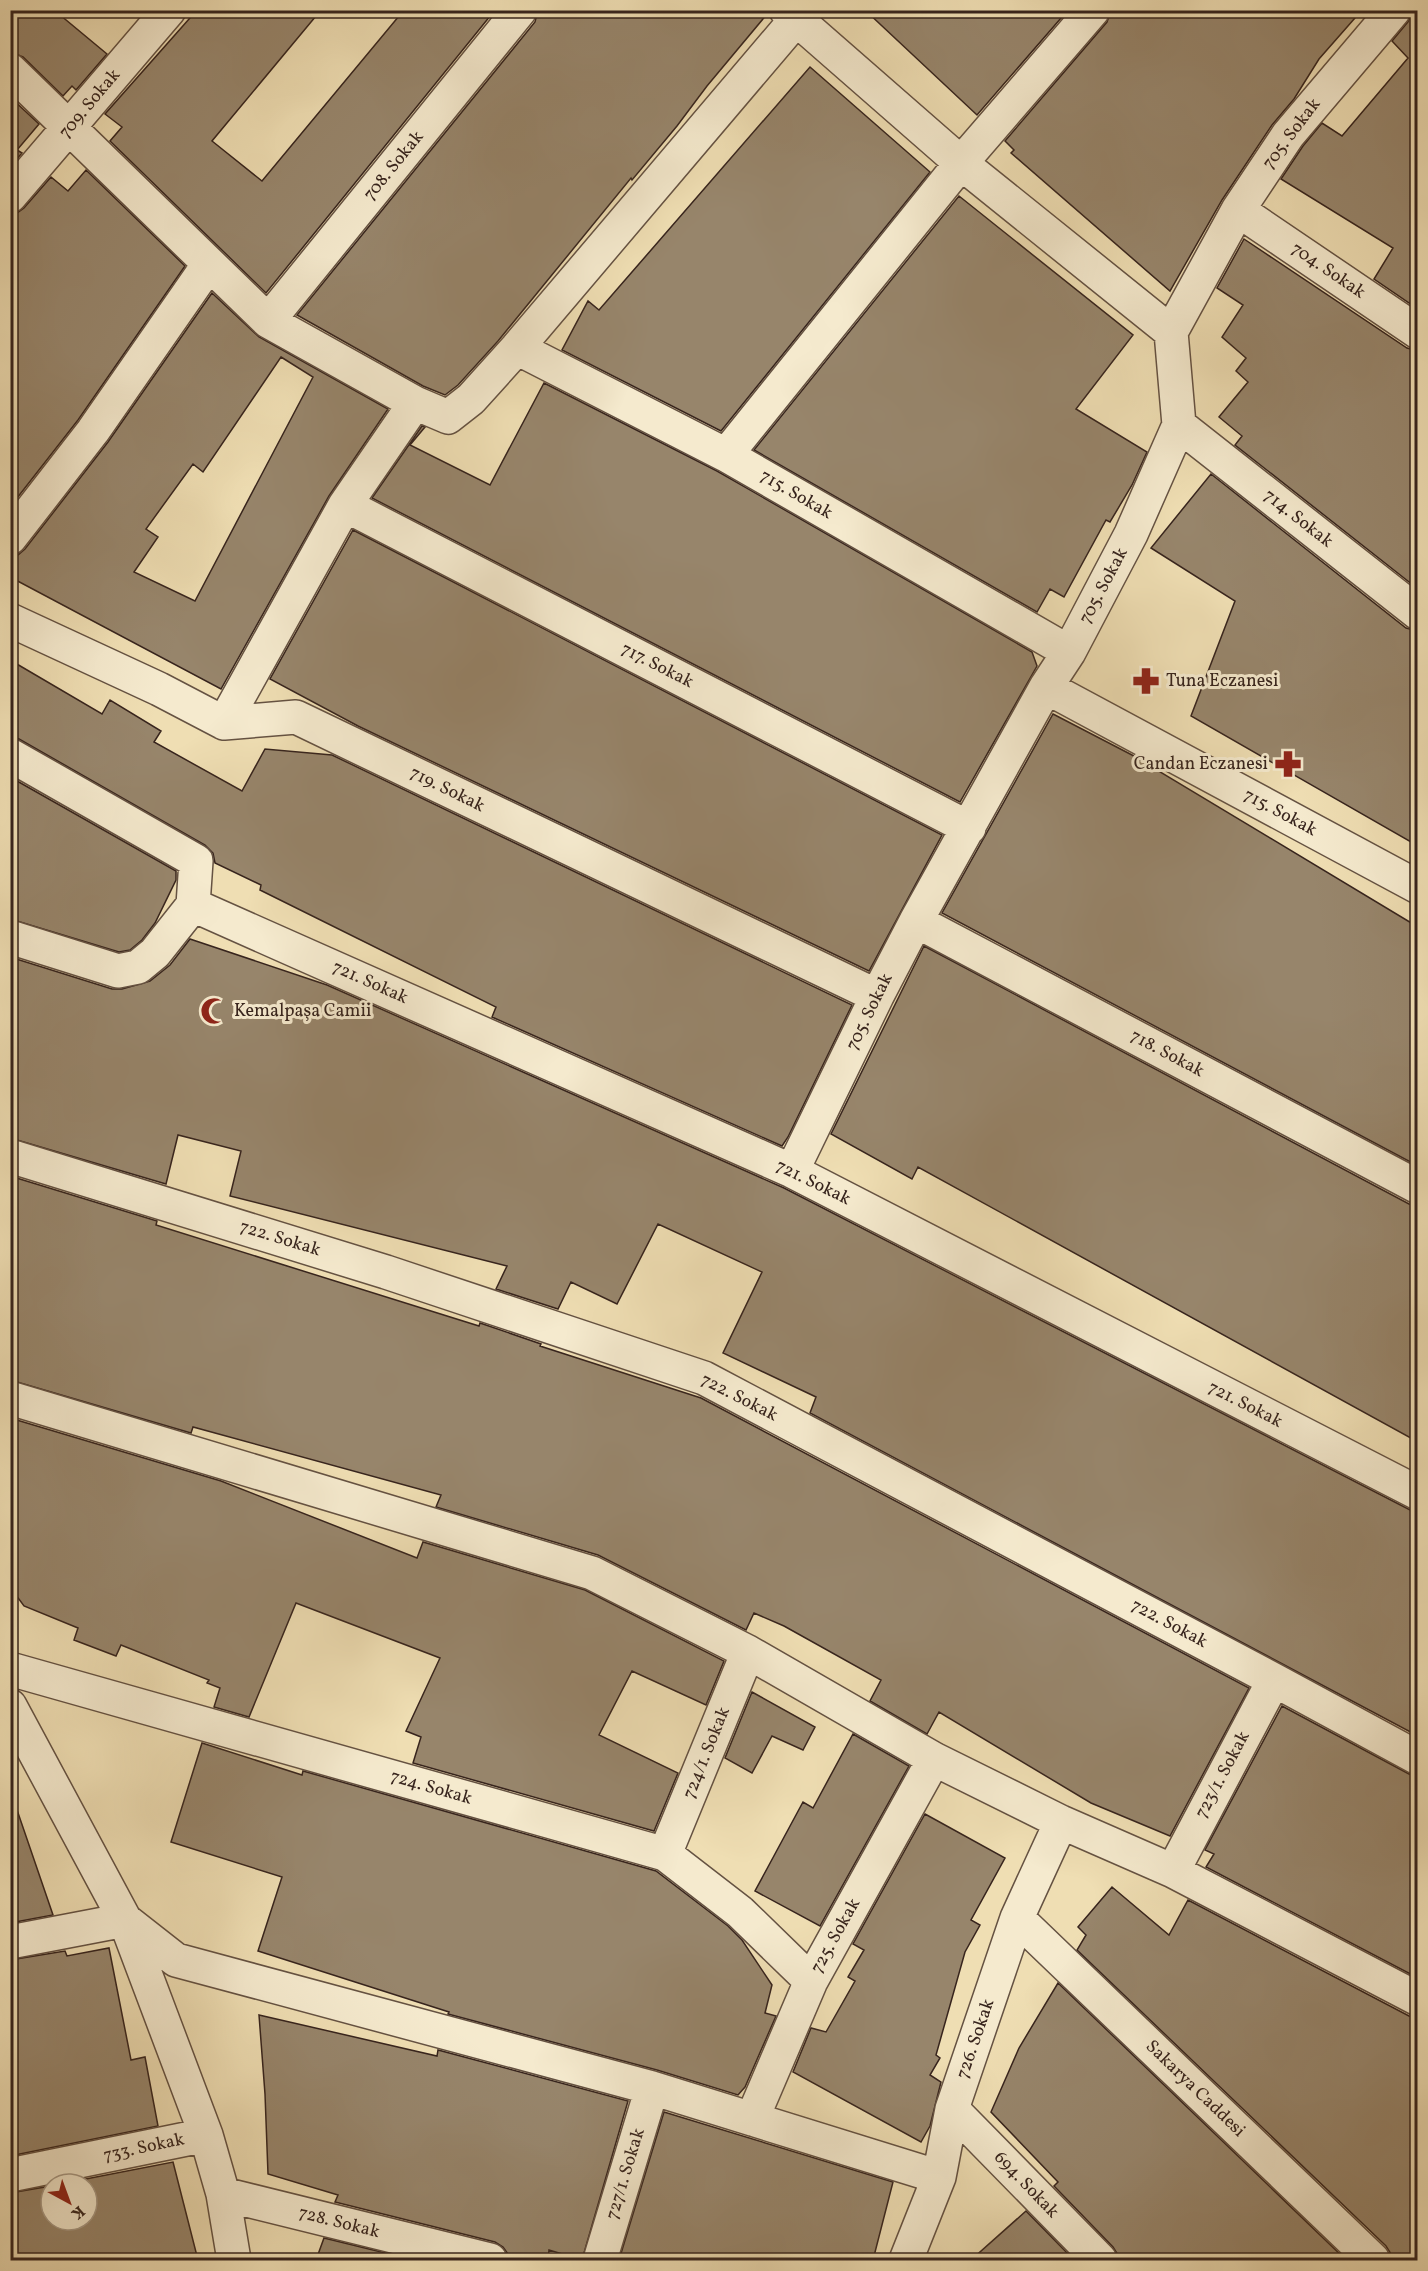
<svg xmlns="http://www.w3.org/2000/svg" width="1428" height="2271" viewBox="0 0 1428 2271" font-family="Vollkorn,serif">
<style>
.building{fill:#97856b;stroke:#37241d;stroke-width:1.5;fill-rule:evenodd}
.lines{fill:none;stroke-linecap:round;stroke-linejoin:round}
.street-casing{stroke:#655242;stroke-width:36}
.street{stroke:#f5eace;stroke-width:33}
.labels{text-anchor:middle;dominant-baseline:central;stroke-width:6;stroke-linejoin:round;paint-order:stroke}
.street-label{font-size:18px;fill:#37241d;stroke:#f5eace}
.poi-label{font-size:18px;fill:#37241d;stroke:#f5eace;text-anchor:start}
</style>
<rect width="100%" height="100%" fill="#efdeb3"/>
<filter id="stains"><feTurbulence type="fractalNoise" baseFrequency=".00333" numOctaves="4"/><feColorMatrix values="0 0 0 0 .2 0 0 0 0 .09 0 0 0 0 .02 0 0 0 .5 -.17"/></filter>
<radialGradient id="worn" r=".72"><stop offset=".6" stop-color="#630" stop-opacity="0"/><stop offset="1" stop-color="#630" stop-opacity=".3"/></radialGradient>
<path class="building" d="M10 10H54L107 54 76 90 72 86 63 96 23 57 10 52Z
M197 10H321L212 141 262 181 404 10H495L266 293 110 141 122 127 105 114Z
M538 10H768V13L707 86 677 126 632 180 631 178 498 341 458 385 445 395 423 386 297 315 535 22Z
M865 10H1068L977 115Z
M1111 10H1362L1319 59 1294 99 1272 125 1222 200 1170 291 1011 153 1014 150 1005 141 1107 22Z
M1412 10H1418V309L1374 279 1393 248 1281 179 1303 146 1322 123 1342 136 1408 58 1392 41 1408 22Z
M810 67 930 172 721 431 562 350 588 301 599 310Z
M10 97 39 124 17 150 22 153 10 167Z
M86 170 185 266 78 420 10 507V214L17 213 24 208 51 177 68 191Z
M959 196 1133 335 1076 409 1147 452 1132 485 1110 522 1106 520 1064 597 1050 589 1037 612 754 450Z
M1244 239 1407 348 1418 351V589L1235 445 1242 436 1219 417 1248 382 1236 371 1246 358 1222 337 1243 305 1217 288Z
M212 293 259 337 388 409 329 496 221 689 10 577V556L18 555 25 549 108 442ZM281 357 313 377 195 601 134 572 158 537 146 529 193 464 203 472Z
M544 383 717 471 1032 652 1037 666 960 802 372 498 422 426 425 427 410 445 490 485Z
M1211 474 1406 628 1418 631V846L1191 716 1235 601 1151 548Z
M353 530 942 835 869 971 358 726 270 679Z
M10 660 102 714 110 700 161 731 154 742 242 791 265 749 332 755 852 1005 788 1137 782 1146 492 1017 496 1007 260 890 261 885 215 863 213 853 205 845 19 739 10 736Z
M1053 714 1132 755 1418 927V1166L942 913Z
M10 777 176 871V880L155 923 142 940 130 950 119 952 10 919Z
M190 939 327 985 784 1188 1418 1514V1736L810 1413 816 1397 723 1353 762 1272 658 1224 617 1304 571 1282 558 1309 496 1289 507 1266 230 1196 241 1151 178 1135 166 1184 10 1138V957L112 989H122L150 981 170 965Z
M924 946 1409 1204 1418 1206V1442L918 1167 912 1179 831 1134Z
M10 1176 157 1221 156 1225 479 1326 480 1323 541 1344 540 1346 701 1398 1249 1688 1170 1836 1091 1803 939 1712 927 1734 870 1701 881 1680 784 1626 754 1613 746 1630 598 1555 436 1507 441 1495 193 1427 191 1433 10 1380Z
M10 1418 221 1481 417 1558 423 1542 585 1590 724 1661 706 1705 632 1671 599 1735 678 1773 654 1831 413 1763 421 1737 406 1731 440 1658 296 1603 249 1717 214 1707 220 1688 207 1683 209 1680 121 1645 116 1656 74 1640 78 1628 24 1606 10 1587Z
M752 1692 815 1727 803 1750 772 1736 752 1773 725 1758Z
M1282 1706 1409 1774 1418 1777V1978L1206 1867 1214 1854 1205 1850Z
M853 1734 909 1766 820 1926 755 1891 803 1802 813 1808Z
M202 1743 302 1775 303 1771 656 1871 728 1926 742 1940 772 1985 765 2013 776 2016 745 2087 738 2095 657 2070 448 2014 449 2012 258 1951 282 1877 171 1842Z
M16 1807 53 1915 10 1923V1808Z
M925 1814 1005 1858 971 1920 980 1925 965 1952 936 2055 940 2058 930 2075 941 2082 930 2126 921 2142 793 2072 811 2028 826 2032 855 1981 848 1977 864 1950 853 1944Z
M1112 1887 1169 1935 1188 1900 1409 2016 1418 2018V2260H1391V2254L1386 2246 1077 1950 1086 1935 1078 1927Z
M109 1948 131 2060 145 2057 158 2126 10 2156V1960L65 1951 67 1956Z
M1058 1983 1346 2260H1118V2255L1113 2247 1054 2186 1058 2182 991 2112 1019 2048Z
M259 2015 437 2056 438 2050 628 2101 582 2260 549 2250 548 2260H508V2254L503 2247 495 2242 335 2202 338 2195 268 2174 265 2094Z
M664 2112 893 2182 873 2260H619Z
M173 2162 198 2260H10V2193L51 2186V2220H87V2184H60Z
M1026 2211 1074 2260H971Z
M324 2238 414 2260H316Z"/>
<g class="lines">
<defs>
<path id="street" d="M786 10 961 163 1171 332
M10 70 268 321 415 403 448 417 471 399 517 348 804 10
M10 196 169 10
M1238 210 1418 332
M268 321 520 10
M517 348 726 455 1069 652
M1179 425 1418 613
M726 455 961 163 1093 10
M345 505 969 828
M10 538 93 431 209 264
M10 620 159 689 224 723 296 717 877 996
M1046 687 1418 887
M224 723 345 505 415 403
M10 755 196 861 193 905 155 953 138 967 118 971 10 937
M193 905 792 1171 1418 1493
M916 921 1418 1187
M10 1156 386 1272 704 1378 1274 1680 1418 1758
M792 1171 877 996 916 921 1046 687 1069 652 1131 534 1179 425 1171 332 1238 210 1288 135 1394 10
M10 1398 592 1573 748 1652 934 1759 1061 1822 1173 1871 1418 1999
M10 1669 665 1854 740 1912 811 1981
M10 1706 125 1920 206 2135 223 2194 234 2260
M665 1854 748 1652
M1173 1871 1274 1680
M1017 1918 1373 2260
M10 1942 125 1920 176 1960 652 2088 939 2177
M952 2109 1100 2260
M752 2119 811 1981 934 1759
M10 2175 206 2135
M223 2194 490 2260
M600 2260 652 2088
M906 2260 939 2177 952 2109 1017 1918 1061 1822"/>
</defs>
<use href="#street" class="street-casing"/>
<use href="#street" class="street"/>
</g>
<defs>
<symbol id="pharmacy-bare" viewBox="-9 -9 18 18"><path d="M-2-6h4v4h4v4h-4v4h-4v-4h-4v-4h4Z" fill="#8f2418" stroke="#f5eace" stroke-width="2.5" paint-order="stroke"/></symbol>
<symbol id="mosque-bare" viewBox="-9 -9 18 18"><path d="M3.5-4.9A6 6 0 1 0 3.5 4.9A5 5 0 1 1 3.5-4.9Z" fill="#8f2418" stroke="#f5eace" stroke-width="2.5" paint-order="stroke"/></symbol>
</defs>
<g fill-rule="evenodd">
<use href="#pharmacy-bare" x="1127" y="662" width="38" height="38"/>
<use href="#pharmacy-bare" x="1269" y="745" width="38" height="38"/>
<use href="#mosque-bare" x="195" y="992" width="38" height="38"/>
</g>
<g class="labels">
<g class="street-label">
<text transform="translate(90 104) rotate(-50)">709. Sokak</text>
<text transform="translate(1292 134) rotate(-53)">705. Sokak</text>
<text transform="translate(394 166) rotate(-51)">708. Sokak</text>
<text transform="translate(1328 271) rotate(34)">704. Sokak</text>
<text transform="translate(796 495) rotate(30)">715. Sokak</text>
<text transform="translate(1298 519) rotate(38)">714. Sokak</text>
<text transform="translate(1104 586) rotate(-62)">705. Sokak</text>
<text transform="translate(657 666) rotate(27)">717. Sokak</text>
<text transform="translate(447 790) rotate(26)">719. Sokak</text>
<text transform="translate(1280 813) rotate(28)">715. Sokak</text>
<text transform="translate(370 983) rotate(24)">721. Sokak</text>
<text transform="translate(870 1012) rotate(-64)">705. Sokak</text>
<text transform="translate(1167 1054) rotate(28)">718. Sokak</text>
<text transform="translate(813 1183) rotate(26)">721. Sokak</text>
<text transform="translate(280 1239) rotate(17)">722. Sokak</text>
<text transform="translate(739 1398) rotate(27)">722. Sokak</text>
<text transform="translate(1245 1405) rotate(27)">721. Sokak</text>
<text transform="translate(1169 1624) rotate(28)">722. Sokak</text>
<text transform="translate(707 1753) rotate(-68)">724/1. Sokak</text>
<text transform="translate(1223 1775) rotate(-62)">723/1. Sokak</text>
<text transform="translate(431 1788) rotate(16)">724. Sokak</text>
<text transform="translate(836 1936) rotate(-61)">725. Sokak</text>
<text transform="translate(976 2039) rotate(-71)">726. Sokak</text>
<text transform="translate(1195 2089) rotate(44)">Sakarya Caddesi</text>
<text transform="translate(144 2148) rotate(-12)">733. Sokak</text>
<text transform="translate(626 2174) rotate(-73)">727/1. Sokak</text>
<text transform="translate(1026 2185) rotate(46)">694. Sokak</text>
<text transform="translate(339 2223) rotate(14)">728. Sokak</text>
</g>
<g class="poi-label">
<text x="1166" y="681">Tuna Eczanesi</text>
<text x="1268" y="764" text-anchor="end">Candan Eczanesi</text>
<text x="234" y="1011">Kemalpaşa Camii</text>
</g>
</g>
<rect width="1428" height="2271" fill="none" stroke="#efdeb3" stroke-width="36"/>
<rect x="12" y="12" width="1404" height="2247" fill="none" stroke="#37241d" stroke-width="3"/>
<rect x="18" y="18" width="1392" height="2235" fill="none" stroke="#37241d" stroke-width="1.5"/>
<g transform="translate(69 2202) rotate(139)"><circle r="28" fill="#f5eace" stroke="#a99b87" stroke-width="1.5"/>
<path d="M0-4.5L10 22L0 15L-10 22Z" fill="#8f2418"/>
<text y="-9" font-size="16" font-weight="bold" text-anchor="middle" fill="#37241d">K</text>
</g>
<rect width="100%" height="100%" filter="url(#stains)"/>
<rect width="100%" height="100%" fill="url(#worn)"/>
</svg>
